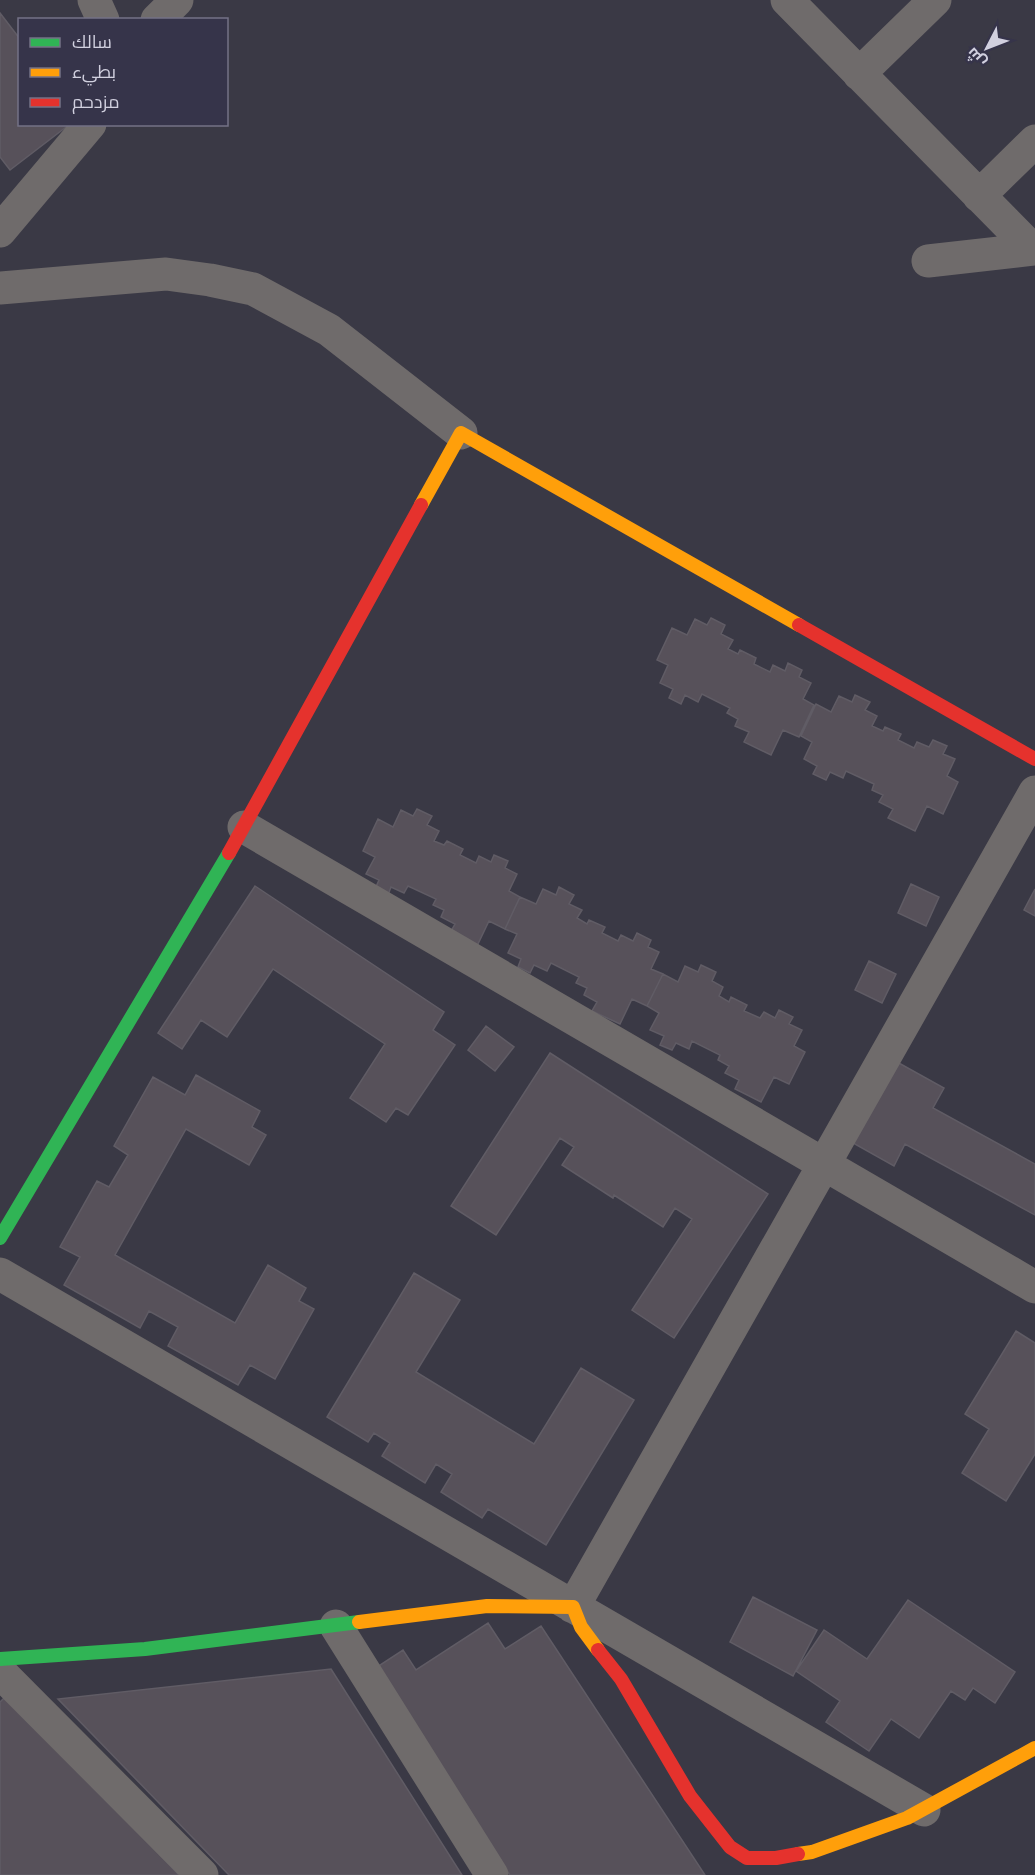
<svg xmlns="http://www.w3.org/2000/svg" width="1035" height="1875" viewBox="0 0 1035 1875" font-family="'Exo 2',Cairo,sans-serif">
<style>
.building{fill:#57515a;stroke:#605c65;stroke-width:1.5}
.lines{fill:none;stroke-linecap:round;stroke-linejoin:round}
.street{stroke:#6f6b6b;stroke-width:33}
.fast{stroke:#30b455;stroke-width:14}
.slow{stroke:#ff9f0a;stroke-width:14}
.jam{stroke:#e5322d;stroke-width:14}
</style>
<rect width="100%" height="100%" fill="#3a3945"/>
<path class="building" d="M0 13 20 39V124H70L10 170 0 157Z
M711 618 725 625 721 634 733 640 728 649 738 654 740 650 756 658 754 664 770 672 773 665 785 671 788 663 802 670 799 677 811 683 803 699 814 705 799 737 783 730 771 755 744 742 749 732 735 726 738 719 727 713 730 708 702 694 698 702 685 695 681 704 669 698 673 689 660 683 668 665 657 660 672 628 687 635 695 619 707 625Z
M855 695 870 702 865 710 877 716 872 726 883 731 885 727 901 734 898 740 914 748 917 742 929 747 933 740 947 746 943 754 955 759 947 776 958 782 943 814 927 806 915 831 888 818 893 809 879 802 883 795 872 790 874 784 846 771 843 778 830 772 826 780 813 774 817 766 804 759 812 742 801 736 816 704 831 712 839 696 852 702Z
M417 809 432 816 427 825 439 831 434 841 444 845 447 841 463 849 460 855 476 863 479 856 491 862 494 855 508 861 505 868 517 874 509 891 520 897 505 929 489 921 477 946 450 933 455 924 441 917 444 910 433 905 436 899 408 886 404 893 391 887 388 895 375 889 379 880 366 874 375 857 363 851 378 819 393 827 401 810 413 816Z
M911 884 939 897 926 926 898 913Z
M255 886 444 1012 433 1030 455 1045 408 1115 396 1108 386 1122 350 1098 385 1044 273 969 227 1037 201 1020 182 1049 158 1033Z
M559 887 574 895 569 904 582 910 577 918 587 924 589 920 605 927 602 933 618 941 621 935 633 941 637 933 651 940 648 947 659 952 651 969 663 974 647 1006 632 999 620 1024 592 1011 597 1002 584 995 587 988 576 983 579 977 551 963 547 971 534 965 530 973 518 967 521 959 508 953 517 934 505 929 520 897 536 904 543 889 556 895Z
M1035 889V916L1024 910Z
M869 961 896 974 882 1003 855 990Z
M701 965 716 972 712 981 723 987 719 996 729 1002 731 997 747 1005 744 1011 760 1018 764 1012 775 1018 779 1010 793 1017 789 1024 802 1030 794 1046 805 1052 789 1084 774 1077 761 1102 735 1089 739 1080 725 1073 729 1066 718 1060 720 1055 692 1041 689 1049 676 1043 672 1050 660 1045 664 1036 650 1030 659 1013 647 1006 663 974 678 982 685 966 698 972Z
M486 1026 514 1047 495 1071 468 1050Z
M550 1053 768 1194 674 1338 632 1310 692 1219 675 1208 663 1227 614 1195 613 1198 562 1165 574 1147 560 1138 496 1235 451 1206Z
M897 1062 944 1088 933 1108 1035 1164V1215L905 1144 894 1166 853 1143Z
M196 1075 260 1111 252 1127 266 1135 249 1165 186 1129 115 1255 235 1323 268 1265 306 1288 299 1301 314 1309 275 1379 250 1365 238 1385 168 1346 178 1327 149 1311 140 1328 64 1285 80 1257 60 1247 97 1181 109 1187 128 1155 114 1146 153 1077 185 1095Z
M414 1273 460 1300 416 1372 534 1444 581 1368 634 1400 546 1545 488 1509 482 1518 441 1492 452 1474 436 1464 425 1483 382 1456 390 1443 374 1433 368 1442 327 1417Z
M1016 1331 1035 1343V1454L1006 1501 962 1473 989 1429 965 1414Z
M753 1597 817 1630 793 1676 730 1642Z
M908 1600 1015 1672 995 1703 973 1688 965 1700 951 1691 919 1738 891 1719 869 1751 826 1722 840 1701 796 1671 824 1630 867 1659Z
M488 1623 505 1649 541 1626 705 1875H510L374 1669 403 1650 416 1670Z
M331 1669 462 1875H229L58 1699Z
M7 1695 179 1875H0V1702Z"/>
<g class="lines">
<path class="street" d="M94 0 103 20
M787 0 1032 249
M157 20 177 0
M859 74 935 0
M979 196 1035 141
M0 231 90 124
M928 261 1035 249
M0 288 166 274 210 280 253 289 329 330 461 433
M244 827 1035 1287
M0 1274 924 1810
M573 1607 1035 792
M336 1626 492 1875
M0 1672 202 1875"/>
<path class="fast" d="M0 1238 229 853
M0 1659 145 1649 359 1622"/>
<path class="slow" d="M421 505 461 433 799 625
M359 1622 487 1606 573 1607 581 1627 598 1650
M798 1854 812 1852 907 1818 1035 1748"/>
<path class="jam" d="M799 625 1035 759
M229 853 421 505
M598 1650 621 1679 690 1796 730 1847 747 1858H776L798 1854"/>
</g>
<rect x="18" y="18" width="210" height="108" fill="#36344a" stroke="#747286" stroke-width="1.5"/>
<rect x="30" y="38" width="30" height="9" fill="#30b455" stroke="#747286" stroke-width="1.5"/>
<text x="72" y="48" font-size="18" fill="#d1d0df">سالك</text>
<rect x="30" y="68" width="30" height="9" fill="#ff9f0a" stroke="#747286" stroke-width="1.5"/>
<text x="72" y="78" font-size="18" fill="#d1d0df">بطيء</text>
<rect x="30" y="98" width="30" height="9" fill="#e5322d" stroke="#747286" stroke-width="1.5"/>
<text x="72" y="108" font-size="18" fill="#d1d0df">مزدحم</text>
<g transform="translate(987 48) rotate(228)" stroke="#36344a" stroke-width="4.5" paint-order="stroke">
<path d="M0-4.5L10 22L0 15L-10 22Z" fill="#d1d0df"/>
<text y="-9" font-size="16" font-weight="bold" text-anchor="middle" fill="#d1d0df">ش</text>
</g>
</svg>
